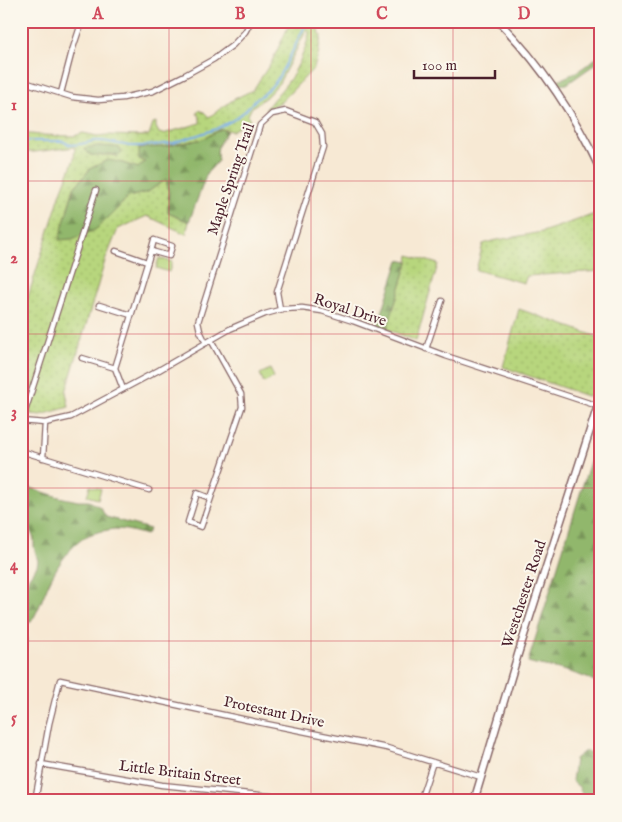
<svg xmlns="http://www.w3.org/2000/svg" width="622" height="822" viewBox="0 0 622 822" font-family="'IM FELL English',serif">
<style>
.grass{fill:url(#grass-dots);stroke:#807a54;fill-rule:evenodd}
.forest{fill:url(#forest-firs);stroke:#6e6b4c}
.park{fill:#b7d67d;stroke:#807a54}
.lines{fill:none;stroke-linecap:round;stroke-linejoin:round}
.stream{stroke:#7aade7;stroke-width:2}
.street-casing{stroke:#876666;stroke-width:7}
.secondary-casing{stroke:#876666;stroke-width:9}
.street{stroke:#fff;stroke-width:4.5}
.secondary{stroke:#fff;stroke-width:6}
.grid{fill:none;stroke:#d1495b;stroke-width:1;stroke-opacity:0.55}
.labels{text-anchor:middle;dominant-baseline:central;stroke-width:4;stroke-linejoin:round;paint-order:stroke}
.street-label{font-size:15px;fill:#4a1f2b;stroke:#fbf7ec}
.neatline{fill:none;stroke:#d1495b;stroke-width:2}
.grid-label{font-size:16px;text-anchor:middle;font-weight:bold;fill:#d1495b}
</style>
<defs>
<pattern id="grass-dots" width="8" height="8" patternUnits="userSpaceOnUse" patternTransform="scale(1.25)"><rect width="8" height="8" fill="#b7d67d"/><path d="M2 2h.1M6 6h.1" fill="none" stroke="#9fb76c" stroke-width="1.8" stroke-linecap="round"/></pattern>
<pattern id="forest-firs" width="22" height="20" patternUnits="userSpaceOnUse" patternTransform="scale(1.25)"><rect width="22" height="20" fill="#91b76c"/><path d="M5 1l3.5 6h-7zM16 11l3.5 6h-7z" fill="#789459"/></pattern>
</defs>
<rect width="100%" height="100%" fill="#fbf7ec"/>
<filter id="ink" filterUnits="userSpaceOnUse"><feTurbulence type="fractalNoise" baseFrequency=".02" numOctaves="2"/><feDisplacementMap in="SourceGraphic" scale="10" xChannelSelector="R" yChannelSelector="G"/><feConvolveMatrix kernelMatrix="1 2 1 2 8 2 1 2 1" color-interpolation-filters="sRGB"/></filter>
<filter id="wash" filterUnits="userSpaceOnUse"><feTurbulence type="fractalNoise" baseFrequency=".0096" numOctaves="4" result="noise"/><feDisplacementMap in="SourceGraphic" scale="20" xChannelSelector="R" yChannelSelector="G"/><feGaussianBlur stdDeviation="1.12" result="paint"/><feColorMatrix in="noise" values="0 0 0 0 0 0 0 0 0 0 0 0 0 0 0 0 0 1.4 0 .05"/><feComposite in="paint" operator="in"/></filter>
<g filter="url(#wash)">
<rect width="100%" height="100%" fill="#f7e9d4"/>
<path class="grass" d="M291 21H314L313 25 317 27 321 36 318 56 314 68 281 102 265 110C271 101 280 92 287 83 296 72 307 47 309 33L307 29 279 83 266 97 252 107 248 115 250 120 232 131 221 129 203 139 162 147 139 148 145 162 138 168 119 162 91 168 74 188 68 208 112 214 128 197 148 192 166 179 169 193 168 213 189 222 186 234 147 216 118 229 105 261 66 392 69 407 41 415 21 413V319L61 192 74 159 75 147 35 152H21V133L41 135 74 136 83 133 97 136 107 135 145 136 149 135 153 123 156 122V127L159 133 163 134 200 123V118L197 113 199 110 204 112 209 117 234 99 253 90 272 61ZM98 146 114 147 118 156C109 154 100 155 90 155Z
M601 212V271L527 276 524 283 476 270 483 244 492 241 542 232Z
M409 255 438 264 416 341 387 329 408 262Z
M519 309 601 338V378L596 393 587 396 503 367Z"/>
<path class="forest" d="M601 54V60L567 84 559 85 557 80C573 76 589 64 601 54Z
M221 129 227 131C220 142 215 147 218 161L207 173 189 222 168 213 169 193 166 179 148 192 128 197 112 214 95 230 72 239 59 240 74 188 91 168 108 160 119 162 138 168 145 162 139 159V148L163 147 203 139Z
M98 146 114 147 120 148 122 153 118 156C116 155 111 154 110 154 100 155 89 159 84 148Z
M399 260 408 262 387 329 378 325Z
M601 426V684C587 677 571 672 555 668 546 666 537 665 528 662Z
M21 485 59 497 78 501H89L100 507 106 517 150 529 146 535C136 532 125 529 115 529 107 530 96 532 89 535 72 543 56 567 49 583 43 596 39 610 31 622L25 623 28 603 26 589 29 577 37 566 38 561 34 547V539L23 512 21 511Z
M21 634 27 637 25 655 21 661Z
M585 751 594 754 601 753V801H585L579 787 572 781 575 759Z"/>
<path class="park" d="M159 258 172 262 169 272 156 268Z
M270 369 274 377 264 383 260 374Z
M90 486 101 489 98 499 87 496Z"/>
<g class="lines">
<path class="stream" d="M21 141H62L71 145 81 144 94 141H103L130 146H144L173 143 216 129 233 120 245 111 256 99 263 95 269 89 277 80 289 58 306 24 310 21"/>
</g>
</g>
<g filter="url(#ink)">
<g class="lines">
<defs>
<path id="street" d="M21 81 72 97 98 100 123 98 153 91 185 75 214 59 233 45 245 32 251 21
M61 93 72 51 82 21
M154 240 172 246 169 256 151 251Z
M116 251 147 262
M99 305 131 315
M206 343 200 331 198 322 260 125 272 114 286 111 315 122 322 134 323 147 277 292 280 309
M426 349 442 301
M82 358 115 368 123 389
M115 368 151 251
M21 421 45 423 71 417 159 370 230 329 265 314 283 309 302 308 322 311 353 321 446 356 598 406
M22 421 96 190
M21 451 149 490
M43 458 45 423
M210 498 197 493 188 522 201 527 242 407 241 394 211 340
M41 764 162 785 317 801
M35 801 49 724 60 680 247 720 387 748 481 777
M418 801 421 798 433 762"/>
<path id="secondary" d="M498 21C541 64 575 116 601 171
M474 801 519 651 601 396"/>
</defs>
<use href="#street" class="street-casing"/>
<use href="#secondary" class="secondary-casing"/>
<use href="#street" class="street"/>
<use href="#secondary" class="secondary"/>
</g>
</g>
<path class="grid" d="M169 21V801M311 21V801M453 21V801M21 181H601M21 334H601M21 488H601M21 641H601"/>
<g class="labels">
<g class="street-label">
<text transform="translate(231 179) rotate(-71)">Maple Spring Trail</text>
<text transform="translate(350 310) rotate(18)">Royal Drive</text>
<text transform="translate(524 594) rotate(-72)">Westchester Road</text>
<text transform="translate(274 712) rotate(12)">Protestant Drive</text>
<text transform="translate(180 773) rotate(7)">Little Britain Street</text>
</g>
</g>
<rect width="622" height="822" fill="none" stroke="#fbf7ec" stroke-width="55"/>
<path d="M414 70v8h81v-8" fill="none" stroke="#4a1f2b" stroke-width="2.5"/>
<text x="422" y="70" font-size="15" fill="#4a1f2b" stroke="#fbf7ec" stroke-width="4" paint-order="stroke">100 m</text>
<rect x="28" y="28" width="566" height="766" class="neatline"/>
<g class="grid-label">
<text x="98" y="19">A</text>
<text x="240" y="19">B</text>
<text x="382" y="19">C</text>
<text x="524" y="19">D</text>
<text x="14" y="110">1</text>
<text x="14" y="263">2</text>
<text x="14" y="417">3</text>
<text x="14" y="570">4</text>
<text x="14" y="723">5</text>
</g>
</svg>
